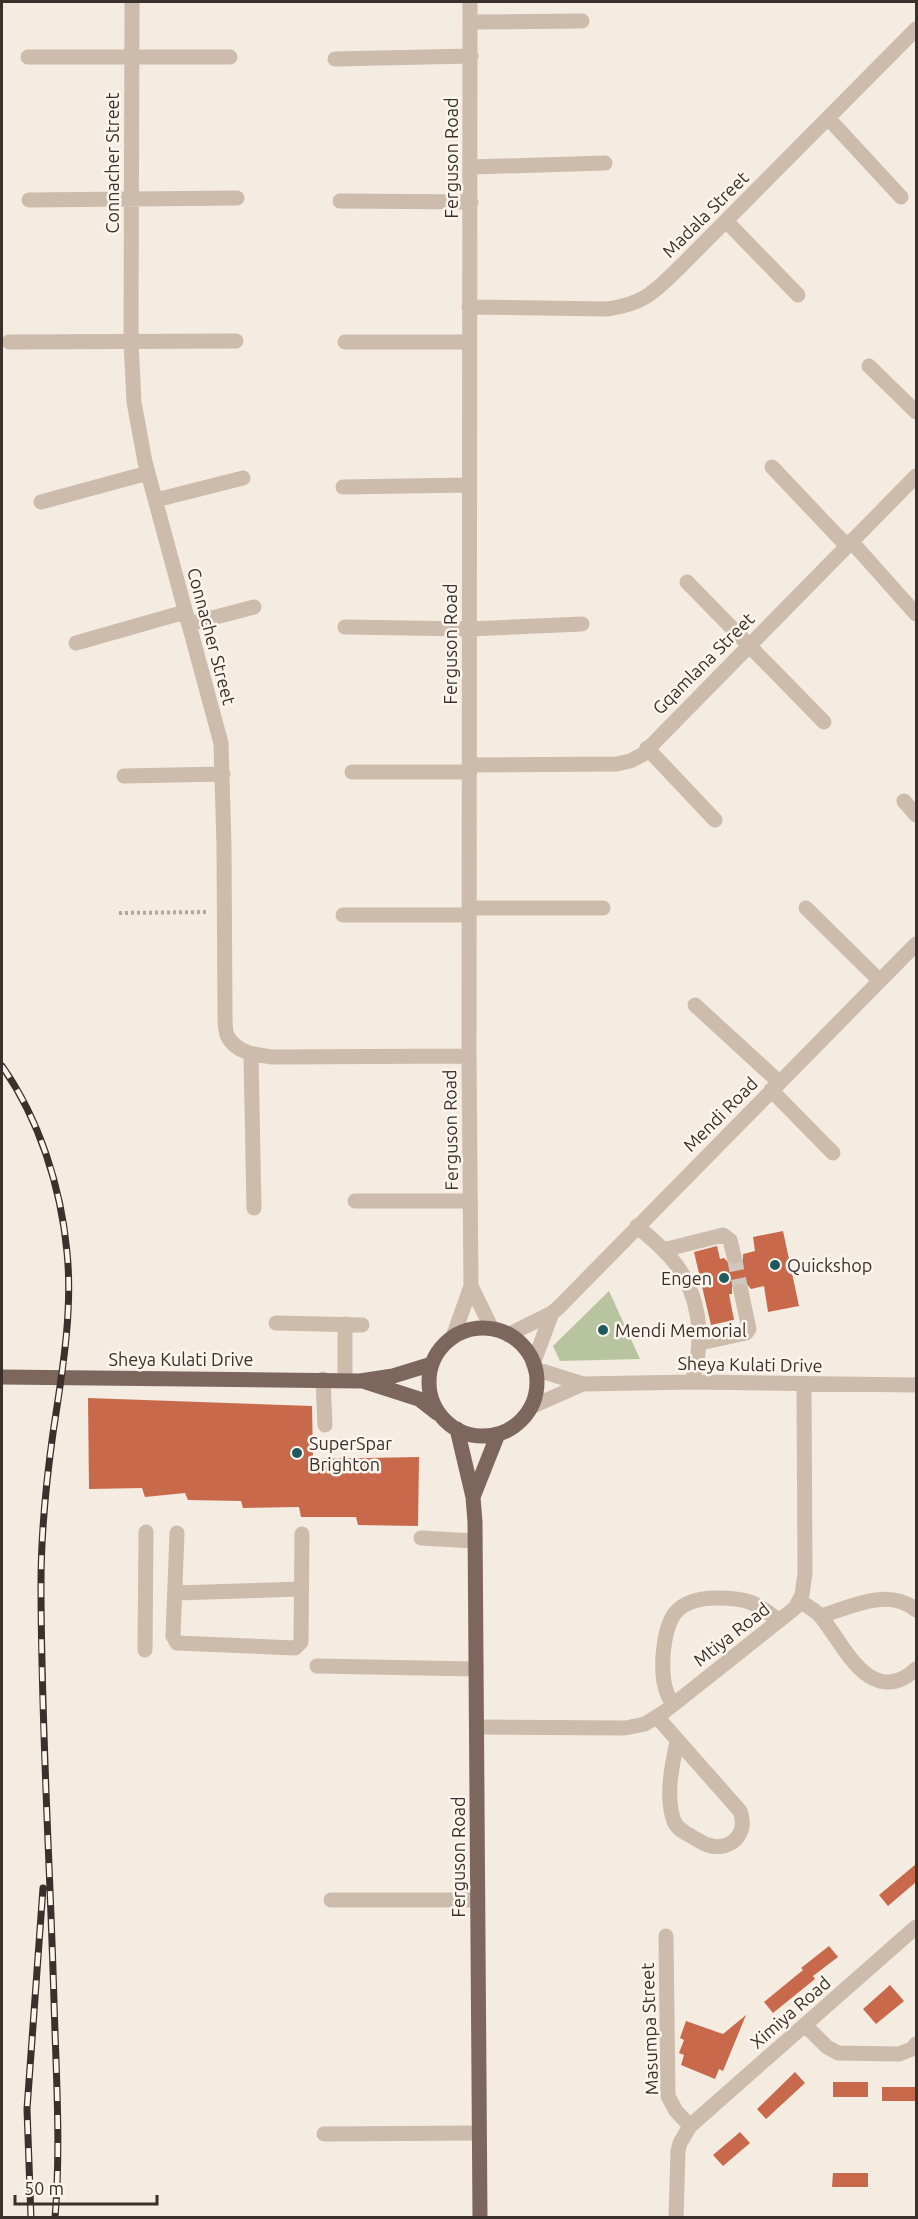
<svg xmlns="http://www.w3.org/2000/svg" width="918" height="2219" viewBox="0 0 918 2219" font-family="Ubuntu,sans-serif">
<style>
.green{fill:#b8c4a0}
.building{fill:#c8694b}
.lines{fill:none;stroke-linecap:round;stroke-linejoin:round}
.minor-tunnel{stroke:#cfc6bd;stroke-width:15;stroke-dasharray:15 8;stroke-linecap:butt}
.path{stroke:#b9a596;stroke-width:4;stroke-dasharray:3 3;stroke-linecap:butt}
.minor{stroke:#cdbbac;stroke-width:15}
.major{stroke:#7d675c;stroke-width:15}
.rail-casing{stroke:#3b302b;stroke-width:7}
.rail{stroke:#fbf5ee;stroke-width:4.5;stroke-dasharray:14;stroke-linecap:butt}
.poi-dot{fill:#1f5a5e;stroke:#fbf5ee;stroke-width:2}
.labels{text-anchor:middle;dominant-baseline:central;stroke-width:5;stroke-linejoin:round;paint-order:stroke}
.street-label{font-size:18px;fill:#3b302b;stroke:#fbf5ee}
.poi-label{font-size:18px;fill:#3b302b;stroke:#fbf5ee;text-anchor:start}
</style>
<rect width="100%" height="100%" fill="#f4ebe1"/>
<path class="green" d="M609 1291 640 1359 560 1361 553 1346Z"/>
<path class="building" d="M783 1231 799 1306 768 1312 764 1286 751 1289 745 1282H738L732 1287V1294H729L734 1320 711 1325 694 1252 717 1246 720 1259 724 1258 731 1265H737L743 1259V1254L755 1251 753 1237Z
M88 1398 312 1406 313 1459 419 1457 418 1526 358 1525 356 1517H301L299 1507 243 1508 241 1501 188 1500 185 1493 145 1497 142 1488 89 1489Z
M916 1864V1882L888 1906 879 1895Z
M829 1946 838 1957 813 1976 815 1979 773 2013 764 2002 803 1970 801 1968Z
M890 1985 904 2001 876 2024 863 2009Z
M746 2015 723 2071 719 2069 715 2079 681 2065 684 2055 679 2053 684 2040 680 2038 686 2021 723 2034Z
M795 2072 805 2083 766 2119 757 2109Z
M833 2082H868V2097H833Z
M882 2087H916V2101H882Z
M740 2132 750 2143 723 2166 713 2155Z
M833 2173H868V2187H832Z"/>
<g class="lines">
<path class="minor-tunnel" d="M734 1256 741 1291"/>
<path class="path" d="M119 913 209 912"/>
<path class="minor" d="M132 2 131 342 134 402 145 462 221 743 224 846 225 1017C225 1023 225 1032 228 1037 237 1053 256 1055 272 1057L469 1056
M470 22 582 21
M28 57H230
M335 59 471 56
M828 118 901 197
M471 167 605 163
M29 200 237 198
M340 201 471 202
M726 221 798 295
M469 307 607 309C645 304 655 291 681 266L916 29
M9 342 236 341
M345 342H469
M869 366 916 412
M772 467 847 546
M343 487 469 485
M156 500 243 478
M41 502 148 473
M851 541 916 614
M687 582 824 722
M189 624 254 607
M345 627 469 629 582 624
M76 643 185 612
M647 748 715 820
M470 765 617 764 630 761 642 755 916 476
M352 772H470
M124 776 223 774
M904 801 916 815
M469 908H603
M806 908 880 981
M343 915H469
M695 1005 779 1082
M251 1055 254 1208
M771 1090 833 1153
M355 1201H470
M637 1226C648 1236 661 1246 671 1258 701 1294 705 1339 692 1382
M663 1250 723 1235 730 1240 734 1256
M471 1286 492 1329
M276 1323 362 1325
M345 1324V1380
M508 1335 552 1313 559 1307 916 944
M453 1337 471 1286 469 1056 470 2
M700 1343 746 1333 749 1329 741 1291
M533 1364 552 1313
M535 1369 583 1384 692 1382 916 1385
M323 1379 325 1425
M531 1407 583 1384
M177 1533 173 1636 177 1643 295 1648 301 1642 302 1534
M421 1538 474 1541
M175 1593 301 1589
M800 1601C807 1606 817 1611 822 1618 845 1647 871 1709 916 1669
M821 1616C851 1607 888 1587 916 1610
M145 1650 146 1532
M317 1666 476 1669
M673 1705C663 1689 662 1674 663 1656 666 1618 675 1598 717 1598 747 1598 756 1602 779 1621
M657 1717 740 1811C749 1834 730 1852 708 1845 702 1843 696 1839 691 1836 684 1832 677 1829 674 1821 665 1797 672 1765 677 1742
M477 1727 625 1728 645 1724 664 1712 795 1608 802 1595 805 1573 804 1385
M331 1900H478
M666 1936 668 2096 676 2111 690 2126
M805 2025 827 2047 838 2053 899 2054 912 2049 916 2044
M324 2134 479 2133
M676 2218 678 2151 680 2143 690 2126 916 1927"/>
<path class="major" d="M429 1382a54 54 0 1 1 108 0a54 54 0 1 1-108 0Z
M2 1377 360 1381 393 1376 432 1364
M366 1382 419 1399 437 1413
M457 1429 473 1497 475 1522 480 2218
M473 1497 498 1434"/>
<defs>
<path id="rail" d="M2 1066C39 1119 61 1187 67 1252 73 1312 62 1373 53 1433 46 1483 41 1533 41 1584 41 1723 50 1862 54 2001 56 2073 61 2145 55 2218
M31 2218 27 2109 43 1888"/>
</defs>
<use href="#rail" class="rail-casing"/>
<use href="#rail" class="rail"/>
</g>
<g class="poi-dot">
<circle cx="775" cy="1265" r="6"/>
<circle cx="724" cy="1278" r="6"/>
<circle cx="603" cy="1330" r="6"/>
<circle cx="297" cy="1453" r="6"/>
</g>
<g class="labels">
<g class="street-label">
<text transform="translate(451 158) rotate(-90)">Ferguson Road</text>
<text transform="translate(112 163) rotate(-90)">Connacher Street</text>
<text transform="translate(705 214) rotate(-45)">Madala Street</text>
<text transform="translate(212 636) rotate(75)">Connacher Street</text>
<text transform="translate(450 644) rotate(-90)">Ferguson Road</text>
<text transform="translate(703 663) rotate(-45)">Gqamlana Street</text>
<text transform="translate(720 1114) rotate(-45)">Mendi Road</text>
<text transform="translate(450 1130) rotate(-91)">Ferguson Road</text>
<text x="181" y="1359">Sheya Kulati Drive</text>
<text transform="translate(750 1364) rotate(1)">Sheya Kulati Drive</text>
<text transform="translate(731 1634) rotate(-38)">Mtiya Road</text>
<text transform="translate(458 1857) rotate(-90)">Ferguson Road</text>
<text transform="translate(790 2012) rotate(-41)">Ximiya Road</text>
<text transform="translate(649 2029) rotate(-92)">Masumpa Street</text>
</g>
<g class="poi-label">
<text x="787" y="1265">Quickshop</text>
<text x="712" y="1278" text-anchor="end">Engen</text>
<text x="615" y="1330">Mendi Memorial</text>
<text x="309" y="1443">SuperSpar<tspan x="309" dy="21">Brighton</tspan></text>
</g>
</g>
<rect width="918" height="2219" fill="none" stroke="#3b302b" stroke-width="6"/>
<path d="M15 2195v9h142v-9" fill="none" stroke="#3b302b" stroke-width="3"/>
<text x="24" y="2195" font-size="18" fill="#3b302b" stroke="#fbf5ee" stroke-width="4.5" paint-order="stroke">50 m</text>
</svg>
